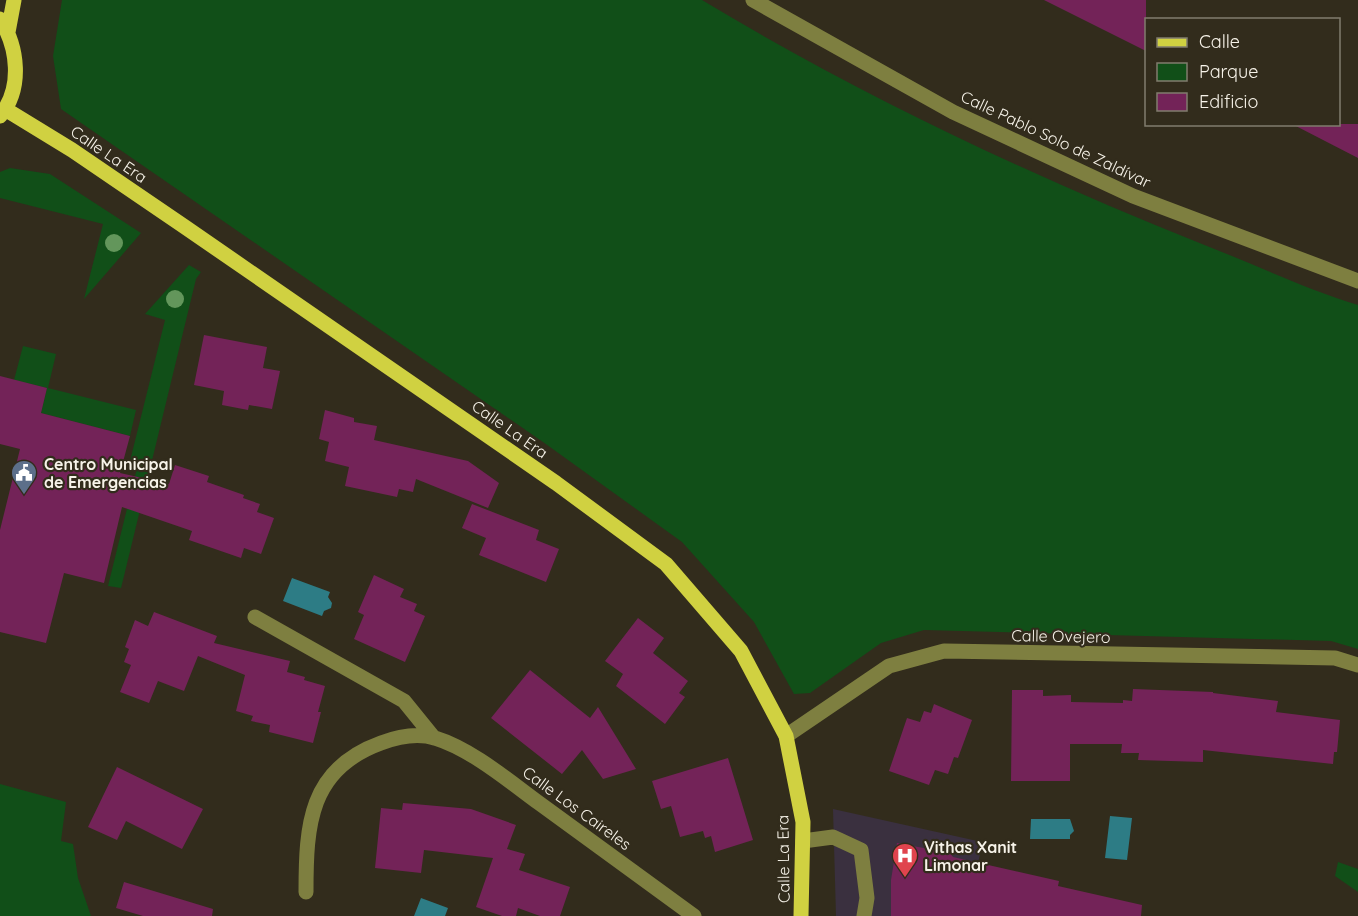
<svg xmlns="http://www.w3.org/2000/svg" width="1358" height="916" viewBox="0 0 1358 916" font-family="Quicksand,sans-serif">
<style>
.medical{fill:#3a303f}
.green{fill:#114f18}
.water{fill:#2d7c85}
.building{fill:#732358}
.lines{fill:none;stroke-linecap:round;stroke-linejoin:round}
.minor{stroke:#7e7f40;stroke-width:15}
.major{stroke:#d0d141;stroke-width:15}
.tree{fill:#63965b}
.labels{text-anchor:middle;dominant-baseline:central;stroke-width:4.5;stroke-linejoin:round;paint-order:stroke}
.street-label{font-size:16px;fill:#f7f3e9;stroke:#322c1c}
.poi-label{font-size:16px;font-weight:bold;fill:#f7f3e9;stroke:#322c1c;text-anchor:start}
</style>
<rect width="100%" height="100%" fill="#322c1c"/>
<path class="medical" d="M833 809 982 842 969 916H836Z"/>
<path class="green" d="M62 0H702C861 96 1030 175 1202 244 1254 264 1305 289 1358 305V649L1331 641 924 630 881 643 810 693 794 694 754 622 682 542 543 442 61 109 53 56Z
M10 168 50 174 141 233 84 299 103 224 0 198V172Z
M189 265 201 272 196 279 124 576 121 588 108 586 137 468 129 465 165 320 145 314Z
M23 346 56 354 48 388 136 410 130 436 41 413 47 388 14 380Z
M0 784 66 802 61 841 73 844 78 878 91 916H0Z
M1338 862 1358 869V892L1335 876Z"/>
<path class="water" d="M292 578 330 592 328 597 332 603 331 608 324 611 322 616 283 601Z
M1110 816 1132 818 1127 860 1105 858Z
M1031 819H1070L1074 831 1070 835V839H1030Z
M421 898 448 908 445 916H414Z"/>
<path class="building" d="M1044 0H1146V51Z
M1292 124H1358V158Z
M204 335 267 347 263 368 280 371 272 409 249 405 248 410 222 405 224 391 194 385Z
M0 376 47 388 41 413 130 436 120 473 169 484 175 465 209 476 207 482 244 495 243 498 260 504 257 512 274 518 261 554 244 548 241 558 189 540 192 531 122 507 104 583 64 573 46 643 0 632V530L20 449 0 444Z
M325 410 354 418V422L377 426 374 440 468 461 499 483 488 508 416 479 413 492 399 489 397 497 345 486 349 467 325 461 329 442 319 439Z
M472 504 539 530 536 540 559 549 546 582 479 555 486 538 462 528Z
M374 575 404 589 400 597 417 604 414 611 425 616 405 662 354 639 364 615 358 612Z
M154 612 217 636 214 643 290 661 287 672 305 677 304 680 325 686 318 712H321L313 743 269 732 270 725 251 721 253 716 236 711 245 675 198 656 184 691 158 681 149 703 120 692 131 665 124 662 129 649 125 647 135 620 148 626Z
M638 618 664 638 653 653 688 681 679 693 685 697 665 724 616 686 623 674 605 661Z
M530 670 590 718 598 707 636 769 603 779 582 750 562 774 491 718Z
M1133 689 1213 692V693L1278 701 1276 712 1340 720 1337 752H1334L1333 764 1203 750V762L1138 760 1139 753H1121L1122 744H1070V781H1011L1012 690H1043V696L1071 695V702L1123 703V700L1132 701Z
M934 704 972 720 958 758 954 757 948 774 935 770 929 785 889 771 907 718 920 722 924 711 931 713Z
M728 758 753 840 715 852 711 836 705 838 703 831 680 837 671 806 661 809 652 781Z
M117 767 203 809 182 849 126 821 117 840 88 827Z
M403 803 471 809 516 825 507 849 525 854 519 870 570 887 560 916H540L518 908 516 916H502L476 907 493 858 424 850 421 873 375 868 381 808 402 810Z
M897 843 950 853 953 857 1059 881 1058 886 1142 905 1141 916H891V880Z
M124 882 213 909 212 916H143L116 908Z"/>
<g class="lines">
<path class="minor" d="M753 0 953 112 1133 196 1358 281
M255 617 404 701 434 738
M786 736 889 666 944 651 1335 658 1358 665
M803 841 833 837 861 850 867 898 864 916
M306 892C306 825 309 769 381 743 397 737 418 733 435 738 471 749 509 781 539 803 591 841 642 878 694 916"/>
<path class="major" d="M0 19C18 47 23 88 0 116
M8 32 14 0
M5 109 72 150 185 227 556 483 666 564 741 651 786 736 803 822 801 916"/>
</g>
<g class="tree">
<circle cx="114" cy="243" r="9"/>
<circle cx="175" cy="299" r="9"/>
</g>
<defs>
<symbol id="civic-pin" viewBox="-11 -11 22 30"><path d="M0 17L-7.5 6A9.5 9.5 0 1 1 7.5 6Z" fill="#5c6f8a" stroke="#322c1c"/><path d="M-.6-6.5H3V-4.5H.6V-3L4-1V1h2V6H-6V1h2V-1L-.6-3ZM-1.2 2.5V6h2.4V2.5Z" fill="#fff"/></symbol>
<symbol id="hospital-pin" viewBox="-11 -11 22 30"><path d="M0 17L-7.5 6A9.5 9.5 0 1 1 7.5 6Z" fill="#e0444e" stroke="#322c1c"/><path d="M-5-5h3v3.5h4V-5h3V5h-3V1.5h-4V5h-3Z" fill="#fff"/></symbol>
</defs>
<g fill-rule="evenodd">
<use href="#civic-pin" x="9" y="458" width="30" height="40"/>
<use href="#hospital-pin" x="890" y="841" width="30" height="40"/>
</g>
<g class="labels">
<g class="street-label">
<text transform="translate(1056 139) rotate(25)">Calle Pablo Solo de Zaldívar</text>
<text transform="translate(109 154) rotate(34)">Calle La Era</text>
<text transform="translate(510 429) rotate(35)">Calle La Era</text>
<text transform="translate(1061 636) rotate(1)">Calle Ovejero</text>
<text transform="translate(577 808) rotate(36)">Calle Los Caireles</text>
<text transform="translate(783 859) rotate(-91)">Calle La Era</text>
</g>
<g class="poi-label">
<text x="44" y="464">Centro Municipal<tspan x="44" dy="18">de Emergencias</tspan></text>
<text x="924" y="847">Vithas Xanit<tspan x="924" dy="18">Limonar</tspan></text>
</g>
</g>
<rect x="1145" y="18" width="195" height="108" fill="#322c1c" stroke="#817c6e" stroke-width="1.5"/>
<rect x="1157" y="38" width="30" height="9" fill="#d0d141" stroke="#817c6e" stroke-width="1.5"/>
<text x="1199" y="48" font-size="18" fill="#f7f3e9">Calle</text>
<rect x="1157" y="63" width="30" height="18" fill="#114f18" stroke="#817c6e" stroke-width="1.5"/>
<text x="1199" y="78" font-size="18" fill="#f7f3e9">Parque</text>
<rect x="1157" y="93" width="30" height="18" fill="#732358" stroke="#817c6e" stroke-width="1.5"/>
<text x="1199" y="108" font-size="18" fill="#f7f3e9">Edificio</text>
</svg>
